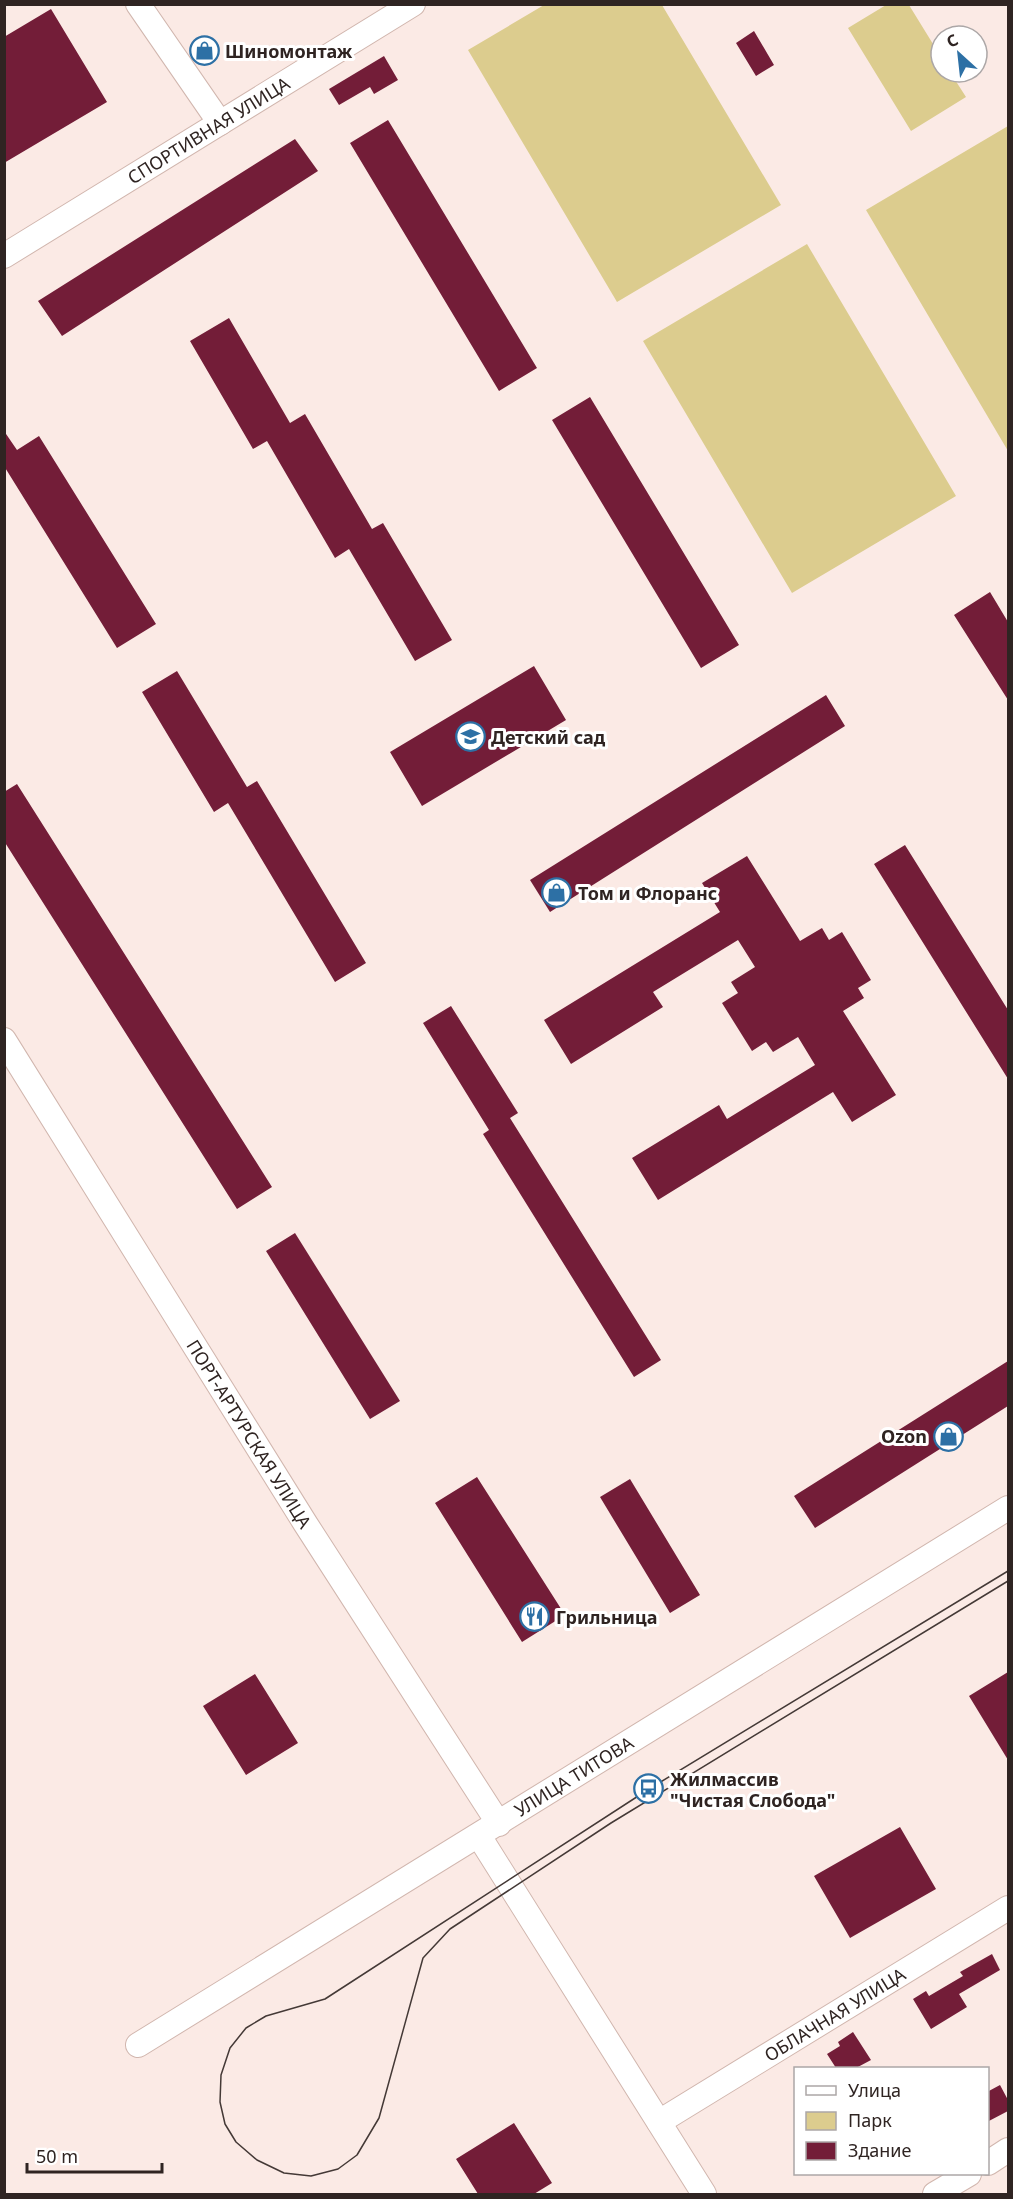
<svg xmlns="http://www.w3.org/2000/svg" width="1013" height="2199" viewBox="0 0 1013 2199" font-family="'Noto Sans',sans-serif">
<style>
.green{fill:#dccc8e}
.building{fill:#731d38}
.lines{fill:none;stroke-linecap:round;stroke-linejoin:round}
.minor-casing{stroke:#d1b6ae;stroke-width:26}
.minor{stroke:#fff;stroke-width:24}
.tram{stroke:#443936;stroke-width:1.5}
.labels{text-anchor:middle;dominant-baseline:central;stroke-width:6;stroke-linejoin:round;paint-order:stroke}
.poi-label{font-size:18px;font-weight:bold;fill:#2f2422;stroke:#fff;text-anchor:start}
.street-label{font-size:18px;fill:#2f2422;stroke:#fff}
</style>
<rect width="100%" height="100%" fill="#fbeae5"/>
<path class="green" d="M544 5H662L781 205 617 302 468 50Z
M886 5H909L941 57V72H950L966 97 911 131 848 28Z
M1008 126V451L866 210Z
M807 244 956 496 792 593 643 341Z"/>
<path class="building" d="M51 9 107 102 4 163V37Z
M754 31 774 65 756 76 736 43Z
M384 56 398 80 374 94 370 87 339 105 329 89Z
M388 120 537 368 499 391 350 143Z
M295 139 318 171 62 336 38 301Z
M229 318 290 423 305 414 372 529 383 523 452 640 415 661 349 549 335 558 267 441 253 449 190 341Z
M590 397 739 645 701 668 552 420Z
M4 431 17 450 39 436 156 624 117 648 4 466Z
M990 592 1008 622V700L954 615Z
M534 666 566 720 422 806 390 752Z
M177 671 247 787 257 781 366 963 335 982 228 803 214 812 142 692Z
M826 695 845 726 550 912 530 880Z
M17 784 272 1187 237 1209 4 841V792Z
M905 845 1008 1010V1079L874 864Z
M747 856 800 941 822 928 829 940 842 932 871 980 858 988 864 998 843 1011 896 1095 852 1122 833 1092 658 1200 632 1158 719 1105 727 1119 815 1065 798 1037 773 1052 766 1042 752 1051 722 1003 738 993 731 982 755 967 738 940 653 992 663 1007 571 1064 544 1020 720 912 702 883Z
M451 1006 518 1113 510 1118 661 1360 634 1377 483 1134 489 1130 423 1023Z
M295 1233 400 1401 370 1419 266 1251Z
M1008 1361V1406L815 1528 794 1496Z
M477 1477 565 1615 522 1642 435 1503Z
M630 1479 700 1595 670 1613 600 1497Z
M1008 1672V1760L969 1696Z
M255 1674 298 1743 246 1775 203 1706Z
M900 1827 936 1889 850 1938 814 1876Z
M992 1954 1000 1970 959 1994 967 2007 931 2029 913 1999 926 1991 929 1996 963 1976 960 1972Z
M853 2032 871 2060 856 2068H836L827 2054 840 2046 838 2042Z
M1000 2085 1008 2100V2111L987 2122V2092Z
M514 2123 552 2183 534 2194H478L456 2159Z"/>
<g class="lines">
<defs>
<g id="minor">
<path d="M138 4 220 123"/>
<path id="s1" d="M4 256 413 4"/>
<path id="s2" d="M4 1040 305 1523 499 1824"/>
<path d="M479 1836 704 2194"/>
<path id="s3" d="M138 2045 1008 1508"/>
<path id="s4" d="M659 2122 1008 1908"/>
<path d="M988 2163 1008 2150"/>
<path d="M935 2194 969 2174"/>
</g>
</defs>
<use href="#minor" class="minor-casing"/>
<use href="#minor" class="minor"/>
<path class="tram" d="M1008 1571 649 1789 325 1999 266 2016 246 2028 230 2048 221 2075 220 2102 225 2124 236 2142 257 2160 284 2173 311 2176 338 2169 357 2155 379 2118 423 1958 450 1929 611 1823 1008 1581"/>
</g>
<defs>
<symbol id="shop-ring" viewBox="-11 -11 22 22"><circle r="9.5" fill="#fff" stroke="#2d70a5" stroke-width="1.5"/><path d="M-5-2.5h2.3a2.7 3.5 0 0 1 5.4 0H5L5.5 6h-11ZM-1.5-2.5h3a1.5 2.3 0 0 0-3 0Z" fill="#2d70a5"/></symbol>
<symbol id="school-ring" viewBox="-11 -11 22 22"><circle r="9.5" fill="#fff" stroke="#2d70a5" stroke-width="1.5"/><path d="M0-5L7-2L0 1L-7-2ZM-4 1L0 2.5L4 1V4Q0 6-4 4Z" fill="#2d70a5"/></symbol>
<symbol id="restaurant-ring" viewBox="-11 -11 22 22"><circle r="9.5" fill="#fff" stroke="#2d70a5" stroke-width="1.5"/><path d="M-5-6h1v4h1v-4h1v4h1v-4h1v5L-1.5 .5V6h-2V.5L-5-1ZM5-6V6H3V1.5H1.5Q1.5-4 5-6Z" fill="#2d70a5"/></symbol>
<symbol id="bus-ring" viewBox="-11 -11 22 22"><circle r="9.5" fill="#fff" stroke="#2d70a5" stroke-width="1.5"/><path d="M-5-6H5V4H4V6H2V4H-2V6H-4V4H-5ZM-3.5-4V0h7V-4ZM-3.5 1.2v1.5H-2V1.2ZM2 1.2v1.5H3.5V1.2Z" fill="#2d70a5"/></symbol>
</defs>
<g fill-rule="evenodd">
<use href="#shop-ring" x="188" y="34" width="33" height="33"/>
<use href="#school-ring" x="454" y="720" width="33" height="33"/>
<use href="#shop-ring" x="540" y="876" width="33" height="33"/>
<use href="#shop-ring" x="932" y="1420" width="33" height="33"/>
<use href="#restaurant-ring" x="518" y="1600" width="33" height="33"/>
<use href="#bus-ring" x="632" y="1772" width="33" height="33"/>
</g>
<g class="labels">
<g class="poi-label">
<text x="225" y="51">Шиномонтаж</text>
<text x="491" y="737">Детский сад</text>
<text x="578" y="893">Том и Флоранс</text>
<text x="927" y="1436" text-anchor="end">Ozon</text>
<text x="556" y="1617">Грильница</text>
<text x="670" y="1779">Жилмассив<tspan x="670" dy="21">"Чистая Слобода"</tspan></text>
</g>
<g class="street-label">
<text stroke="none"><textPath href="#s1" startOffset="240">СПОРТИВНАЯ УЛИЦА</textPath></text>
<text stroke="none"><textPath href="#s2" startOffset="464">ПОРТ-АРТУРСКАЯ УЛИЦА</textPath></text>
<text stroke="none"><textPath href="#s3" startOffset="512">УЛИЦА ТИТОВА</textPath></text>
<text stroke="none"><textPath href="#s4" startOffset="206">ОБЛАЧНАЯ УЛИЦА</textPath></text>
</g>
</g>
<rect width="1013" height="2199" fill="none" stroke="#2f2422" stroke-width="12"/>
<rect x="794" y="2067" width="195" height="108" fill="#ffffff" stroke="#aca7a7" stroke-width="1.5"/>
<rect x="806" y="2086" width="30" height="9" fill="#ffffff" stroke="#aca7a7" stroke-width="1.5"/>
<text x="848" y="2097" font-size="18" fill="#2f2422">Улица</text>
<rect x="806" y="2112" width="30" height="18" fill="#dccc8e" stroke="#aca7a7" stroke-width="1.5"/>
<text x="848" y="2127" font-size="18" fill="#2f2422">Парк</text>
<rect x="806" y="2142" width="30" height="18" fill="#731d38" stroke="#aca7a7" stroke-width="1.5"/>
<text x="848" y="2157" font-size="18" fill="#2f2422">Здание</text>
<g transform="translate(959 54) rotate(333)"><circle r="28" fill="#ffffff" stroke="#aca7a7" stroke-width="1.5"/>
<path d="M0-4.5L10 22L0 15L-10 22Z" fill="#2d70a5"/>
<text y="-9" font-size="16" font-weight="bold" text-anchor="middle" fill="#2f2422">С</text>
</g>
<path d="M27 2163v9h135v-9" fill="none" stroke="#2f2422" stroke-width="3"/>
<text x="36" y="2163" font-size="18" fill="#2f2422" stroke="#ffffff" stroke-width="4.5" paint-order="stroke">50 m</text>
</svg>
